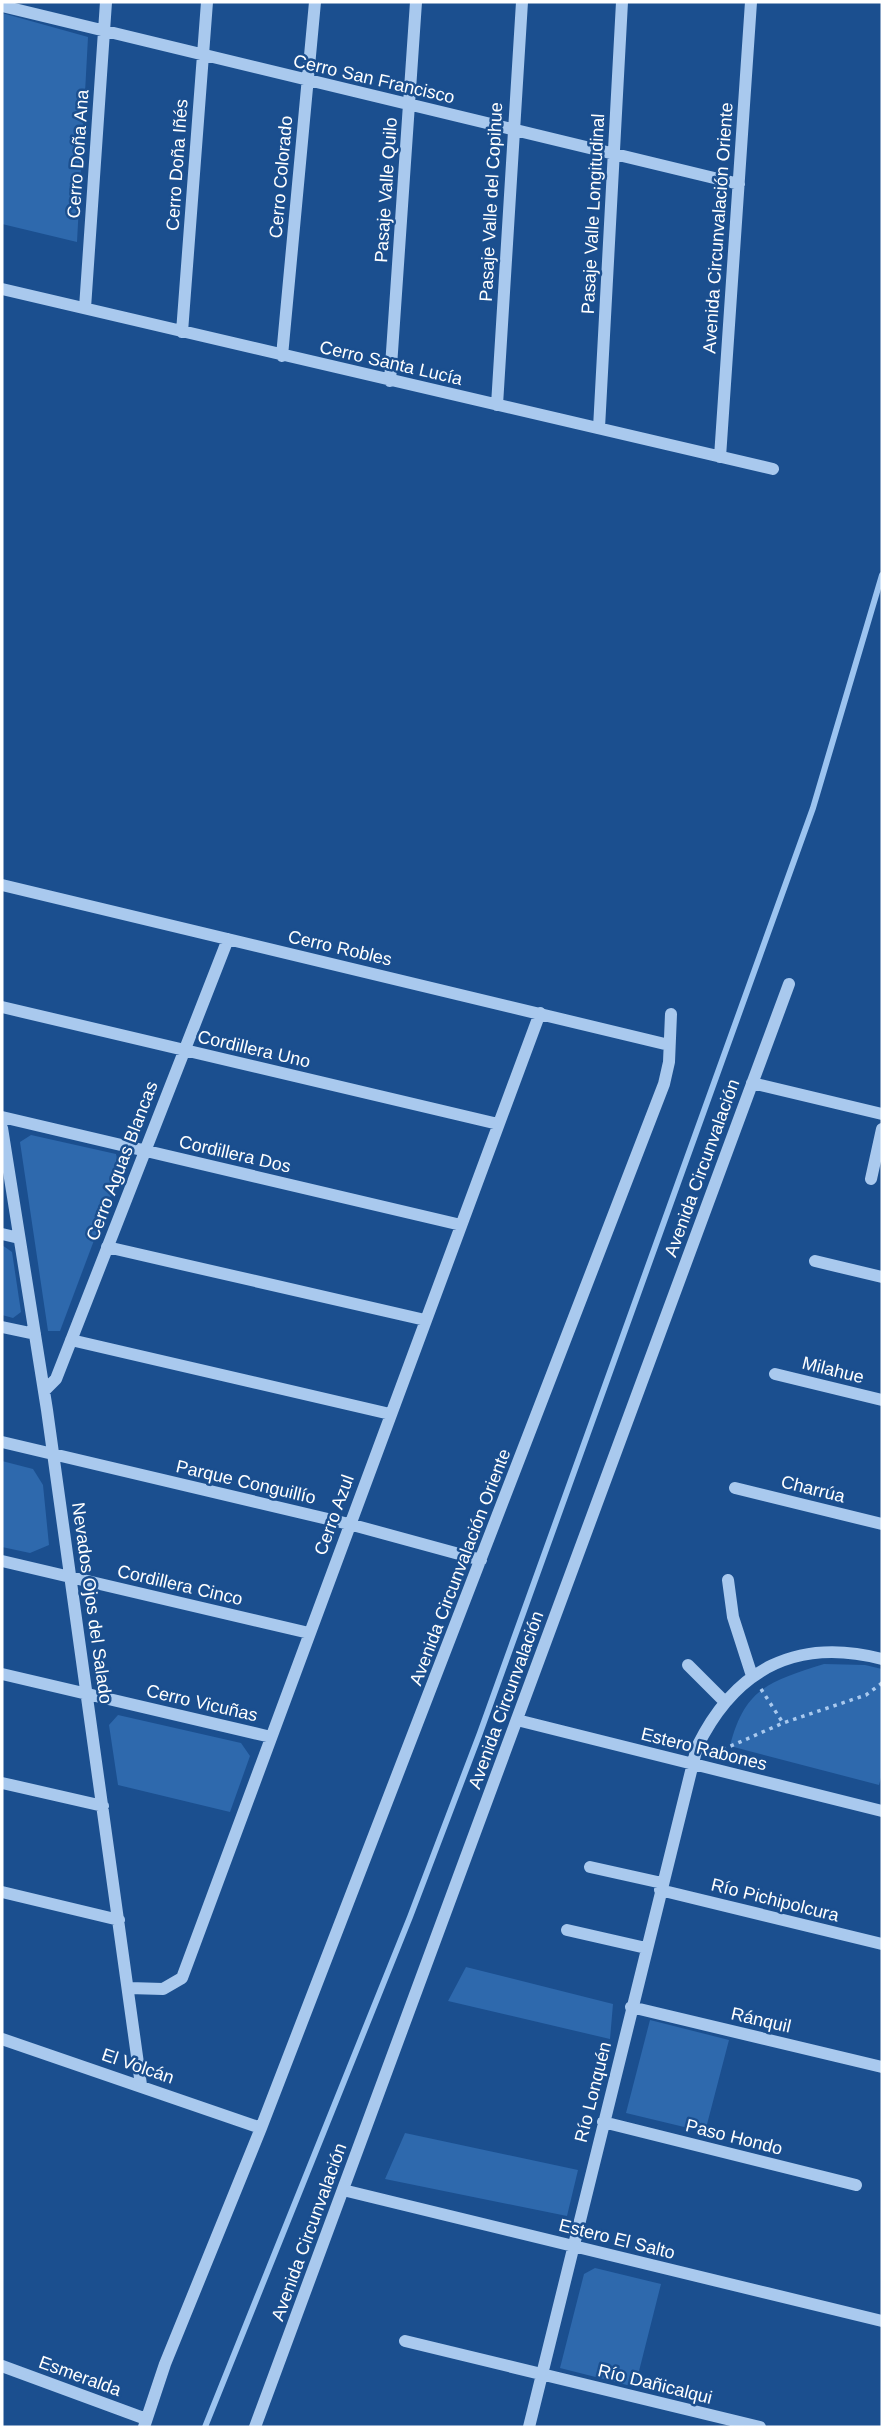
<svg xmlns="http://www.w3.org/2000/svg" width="884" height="2429" viewBox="0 0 884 2429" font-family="Arial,sans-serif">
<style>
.green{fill:#2e69ad}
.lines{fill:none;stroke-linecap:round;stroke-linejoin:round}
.stream{stroke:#9cc4f0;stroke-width:6}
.path{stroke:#a9c9ee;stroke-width:3.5;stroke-dasharray:3.5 5;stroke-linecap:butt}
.minor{stroke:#a9c9ee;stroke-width:12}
.labels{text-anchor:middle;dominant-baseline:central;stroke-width:5;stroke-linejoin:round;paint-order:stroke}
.street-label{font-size:18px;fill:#fff;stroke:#1b4f8f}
</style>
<rect width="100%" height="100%" fill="#1b4f8f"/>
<path class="green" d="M2 13 88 37 77 242 2 224Z
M31 1135 116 1154 120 1171 60 1331H48L20 1142Z
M2 1245 12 1252 21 1312 13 1318 2 1315Z
M2 1461 33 1469 43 1485 49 1545 30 1553 2 1547Z
M824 1664 865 1665 882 1669V1774L879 1785 730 1746C745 1687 771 1681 824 1664Z
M118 1715 241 1743 250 1756 230 1812 118 1785 109 1725Z
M466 1967 613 2004 610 2039 448 2001Z
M650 2020 729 2040 705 2132 626 2113Z
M405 2133 578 2170 567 2216 385 2179Z
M595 2268 661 2284 635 2387 560 2368 584 2274Z"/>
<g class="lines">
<path class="stream" d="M205 2427 410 1917 480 1733 813 808 882 575"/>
<path class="path" d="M761 1689 783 1723
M715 1753 783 1723 866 1695 882 1683"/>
<path class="minor" d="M2 6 739 184
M2 289 773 469
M85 308 106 2
M182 332 207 2
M282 356 315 2
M390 381 416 2
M497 405 522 2
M599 428 622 2
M720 457 751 2
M2 885 669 1045
M2 1007 498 1124
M752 1083 882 1114
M2 1117 461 1225
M2 1128 47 1410 141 2085
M871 1179 882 1129
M2 1234 19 1238
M107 1247 425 1320
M815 1261 882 1277
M2 1327 35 1334
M71 1340 390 1414
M775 1374 882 1400
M44 1391 56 1379 228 939
M2 1442 349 1524 481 1560
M735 1488 882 1524
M2 1561 309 1633
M728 1580 733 1617 752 1676
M688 1665 724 1701
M2 1674 271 1737
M517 1720 882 1811
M2 1783 103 1806
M590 1867 662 1883
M660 1890 882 1944
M2 1892 119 1920
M567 1930 646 1948
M129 1988 163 1989 182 1978 540 1013
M631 2007 882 2067
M2 2039 261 2128
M603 2122 856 2185
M343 2190 882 2321
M405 2341 760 2427
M2 2366 146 2419
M144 2427 165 2364 261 2128 664 1084 669 1062 671 1014
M255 2427 789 984
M529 2427 697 1747C735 1669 797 1637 882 1659"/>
</g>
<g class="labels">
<g class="street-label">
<text transform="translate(374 79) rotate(13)">Cerro San Francisco</text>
<text transform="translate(78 154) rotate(-86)">Cerro Doña Ana</text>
<text transform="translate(177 165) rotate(-86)">Cerro Doña Iñés</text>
<text transform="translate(281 177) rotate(-85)">Cerro Colorado</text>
<text transform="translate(386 190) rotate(-86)">Pasaje Valle Quilo</text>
<text transform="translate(491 202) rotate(-87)">Pasaje Valle del Copihue</text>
<text transform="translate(593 214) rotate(-87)">Pasaje Valle Longitudinal</text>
<text transform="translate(718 228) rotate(-86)">Avenida Circunvalación Oriente</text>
<text transform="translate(391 363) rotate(13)">Cerro Santa Lucía</text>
<text transform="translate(340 948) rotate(13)">Cerro Robles</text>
<text transform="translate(254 1049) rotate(13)">Cordillera Uno</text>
<text transform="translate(235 1154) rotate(13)">Cordillera Dos</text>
<text transform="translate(122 1161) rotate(-69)">Cerro Aguas Blancas</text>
<text transform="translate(702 1168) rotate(-70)">Avenida Circunvalación</text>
<text transform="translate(833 1370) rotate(14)">Milahue</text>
<text transform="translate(246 1482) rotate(13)">Parque Conguillío</text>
<text transform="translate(813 1489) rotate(14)">Charrúa</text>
<text transform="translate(334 1515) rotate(-70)">Cerro Azul</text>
<text transform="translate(460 1567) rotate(-69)">Avenida Circunvalación Oriente</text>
<text transform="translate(180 1585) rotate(13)">Cordillera Cinco</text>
<text transform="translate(92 1603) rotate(82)">Nevados Ojos del Salado</text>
<text transform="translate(506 1700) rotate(-70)">Avenida Circunvalación</text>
<text transform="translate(202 1703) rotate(13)">Cerro Vicuñas</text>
<text transform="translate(704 1749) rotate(14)">Estero Rabones</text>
<text transform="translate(775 1900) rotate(14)">Río Pichipolcura</text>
<text transform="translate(761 2020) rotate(13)">Ránquil</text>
<text transform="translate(138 2066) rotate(19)">El Volcán</text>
<text transform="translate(593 2092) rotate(-76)">Río Lonquén</text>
<text transform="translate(734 2137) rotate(14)">Paso Hondo</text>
<text transform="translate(309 2232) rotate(-70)">Avenida Circunvalación</text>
<text transform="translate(617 2239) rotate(14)">Estero El Salto</text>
<text transform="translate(80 2376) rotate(20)">Esmeralda</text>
<text transform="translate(655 2384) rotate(14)">Río Dañicalqui</text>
</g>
</g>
<rect width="884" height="2429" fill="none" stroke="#ffffff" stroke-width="7"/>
</svg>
